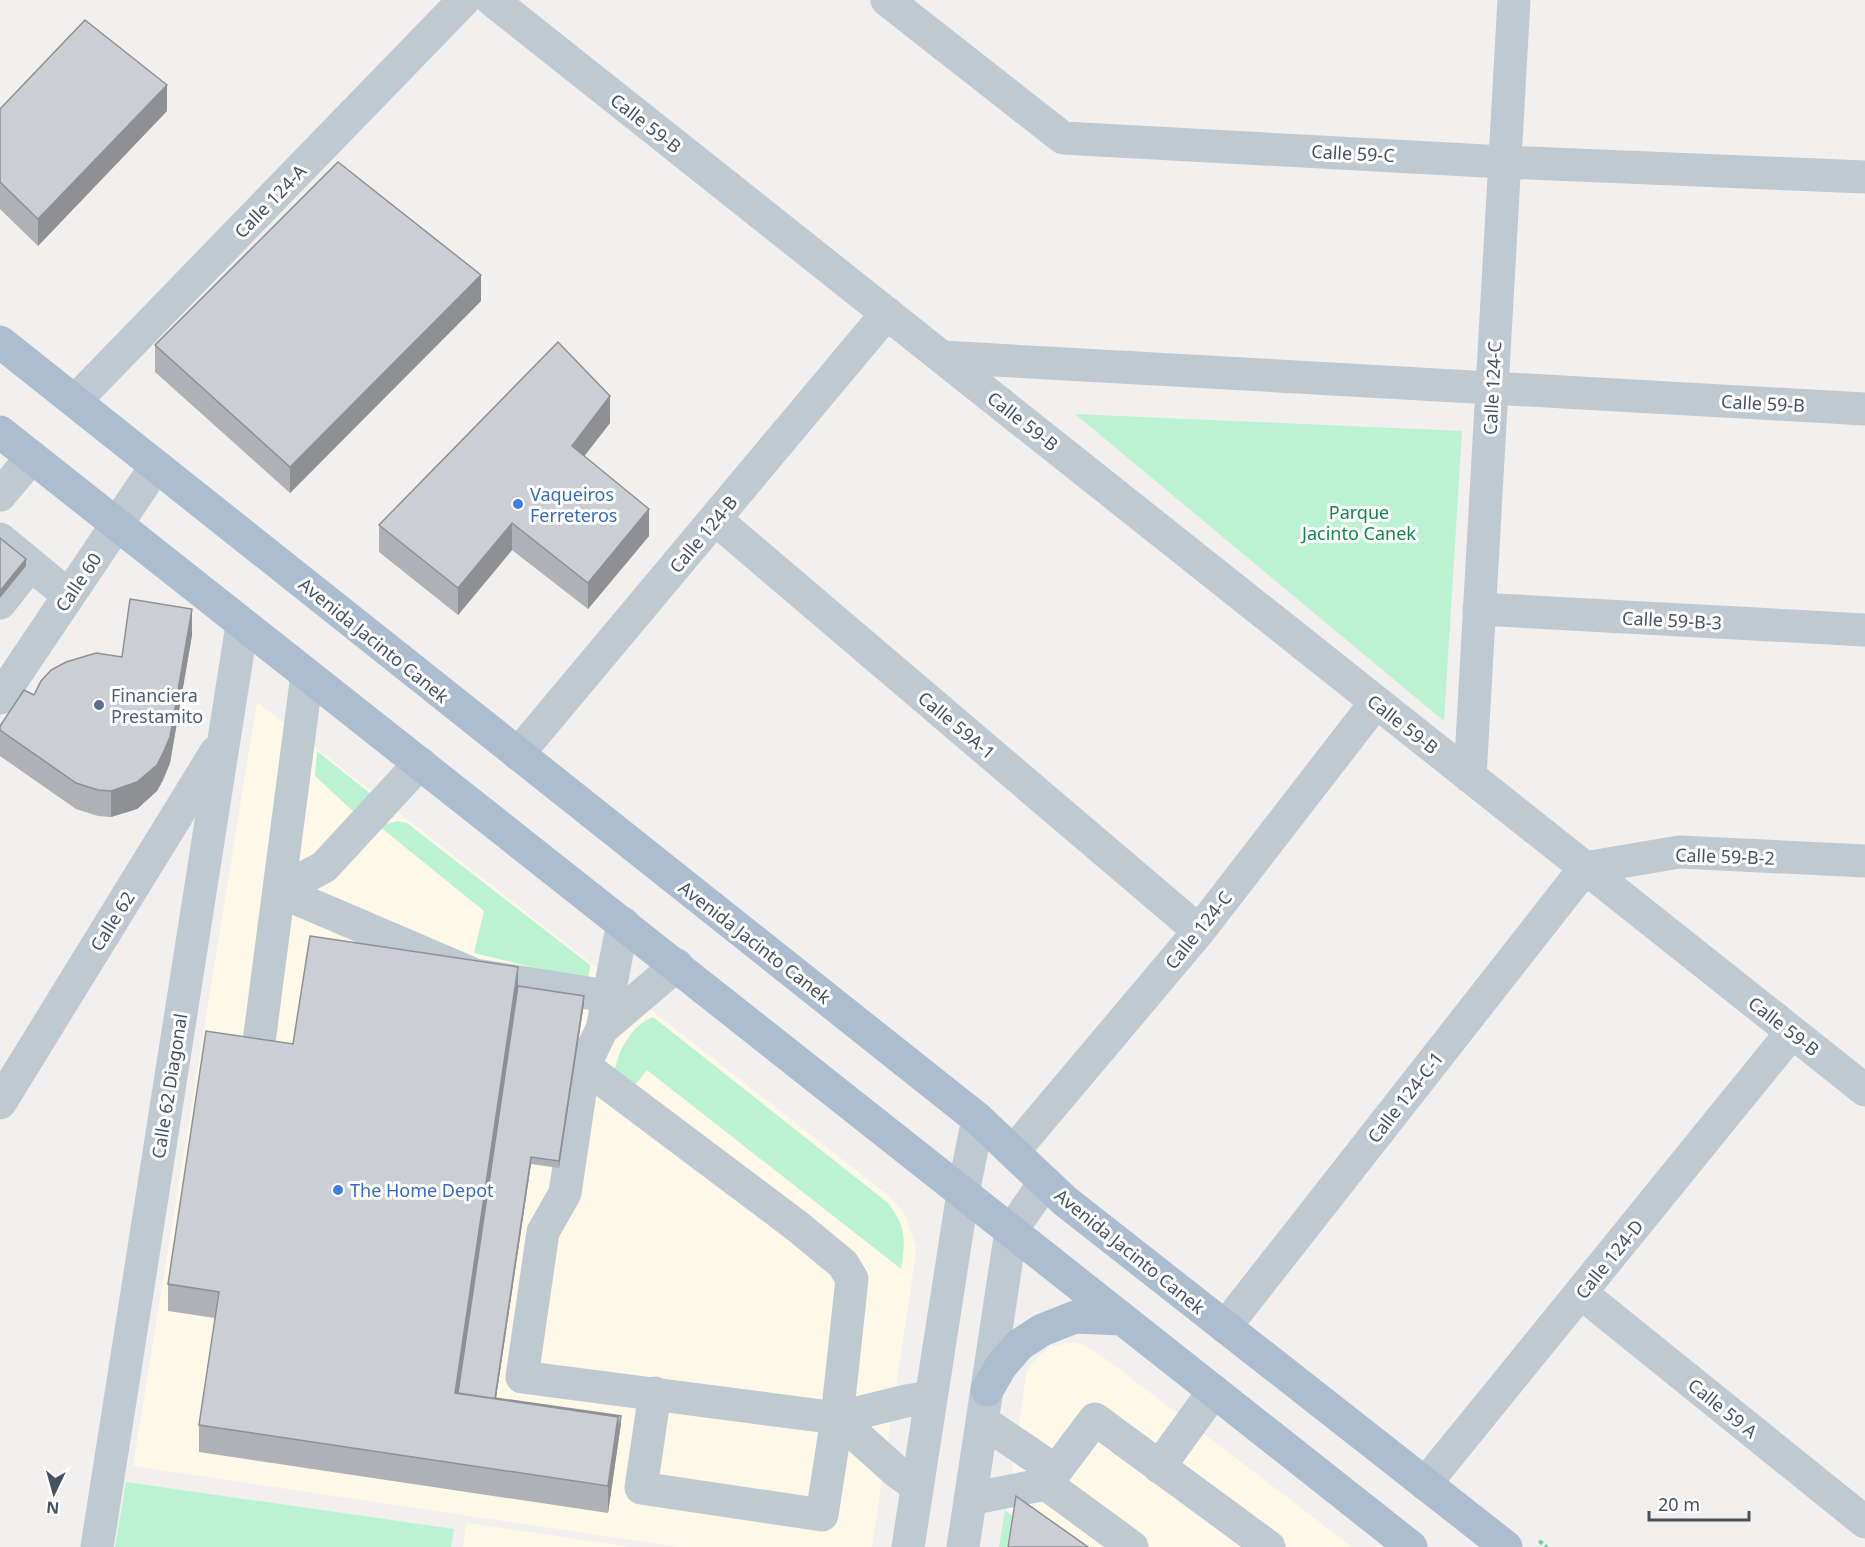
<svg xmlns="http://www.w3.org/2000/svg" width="1865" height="1547" viewBox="0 0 1865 1547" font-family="'Noto Sans',sans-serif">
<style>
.commercial{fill:#fdf8e8}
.green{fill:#bbf2d2}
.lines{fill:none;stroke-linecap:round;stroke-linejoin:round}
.path{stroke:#70d3a6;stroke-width:4;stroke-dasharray:4.5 3;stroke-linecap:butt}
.minor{stroke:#bfc9d2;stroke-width:33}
.major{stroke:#adbdd0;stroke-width:33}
.wall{fill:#afb1b6}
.shaded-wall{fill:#8e9094}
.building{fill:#cbced4;stroke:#8e9094;stroke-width:1.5}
.shop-dot{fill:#3f7fe0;stroke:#fff;stroke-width:2}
.service-dot{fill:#5c6f8a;stroke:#fff;stroke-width:2}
.labels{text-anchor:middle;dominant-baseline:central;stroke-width:6;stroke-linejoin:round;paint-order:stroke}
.street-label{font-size:18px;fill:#46525e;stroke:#fff}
.shop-label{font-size:18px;fill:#366cbe;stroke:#fff;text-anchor:start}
.park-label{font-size:18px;fill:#11854f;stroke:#fff}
.service-label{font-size:18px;fill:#4e5e75;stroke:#fff;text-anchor:start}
</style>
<rect width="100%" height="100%" fill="#f2efef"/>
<path class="commercial" d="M257 702 889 1196 905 1215 916 1247 915 1260 872 1547H679L133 1466Z
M1072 1342 1085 1345 1110 1362 1352 1547H1001L1026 1376 1030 1365 1049 1347Z
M466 1523 631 1547H463Z"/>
<path class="green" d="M1075 414 1462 431 1444 721Z
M317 751 376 798 355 813 315 776Z
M398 821 407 823 590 965 588 981 474 953 484 911 379 826Z
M653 1017 888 1203C906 1226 906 1240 901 1269L647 1070 631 1090 613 1078C617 1053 629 1027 653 1017Z
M126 1482 454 1529 451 1547H115Z
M1005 1510 1012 1516 1007 1547H999Z"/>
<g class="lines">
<path class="path" d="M1539 1541 1547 1547"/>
<path class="minor" d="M492 0 1865 1090
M887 0 1063 138 1504 162 1865 177
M942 357 1865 409
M75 401 464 0
M0 495 32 457
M715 519 1199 931
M0 539 68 595
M0 603 30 565
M1479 609 1865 630
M0 698 156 466
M518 754 887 313
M1470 777 1514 0
M279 891 475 975 607 996
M279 891 324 867 420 763
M623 923 602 1029 584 1066 565 1193 543 1232 522 1377 837 1418 906 1401 931 1397
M602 1029 677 965
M256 1065 307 675
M584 1066 797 1226 843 1264 852 1279 837 1418 822 1515 641 1488 655 1393
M0 1103 216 752
M1013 1152 1199 931 1376 702
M1581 1293 1865 1522
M1225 1327 1585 868 1679 852 1865 861
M837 1418 897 1472 917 1486
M982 1421 1056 1471
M1159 1467 1214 1391
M1425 1484 1792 1032
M970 1499 1046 1484
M97 1547 242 625
M908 1547 963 1193 978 1119
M963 1547 1011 1231 1045 1182
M1132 1547 1046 1484 1095 1419 1269 1547"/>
<path class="major" d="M0 342 978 1119 1065 1201 1506 1547
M0 432 1411 1547
M987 1390 1001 1366 1019 1345 1042 1330 1075 1317 1122 1319"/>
</g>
<path class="wall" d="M0 109 167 111 38 246 0 209Z
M481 301 290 493 155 372V345Z
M610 423 584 456 649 536 588 609 512 550 458 615 379 552V525Z
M192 635 170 763 163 780 157 791 137 809 111 817 98 816 76 809 0 756V726L34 695 122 657Z
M518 986 584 1003 559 1168 531 1164 496 1398 621 1423 608 1513 199 1452V1425L215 1318 168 1311V1284L293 1044Z"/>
<path class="shaded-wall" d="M167 85V111L38 246V219Z
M481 275V301L290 493V467Z
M610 396V423L572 472V446Z
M649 509V536L588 609V583Z
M512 523V550L458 615V588Z
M26 559V566L0 598V591Z
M192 609V635L170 763 163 780 157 791 137 809 111 817V791Z
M518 967V993L456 1413 455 1393Z
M584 996V1003L559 1168V1161Z
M531 1157V1164L495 1405V1398Z
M621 1416V1423L608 1513V1486L618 1417Z"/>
<path class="building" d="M85 20 167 85 38 219 0 182V109Z
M338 162 481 275 290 467 155 345Z
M558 342 610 396 572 446 649 509 588 583 512 523 458 588 379 525Z
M0 538 26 559 0 591Z
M130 599 192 609 170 737 163 753 157 765 137 782 111 791 98 790 76 783 0 730V726L24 690 34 695 41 681 51 670 66 662 96 653 122 657Z
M310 936 518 967 455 1393 618 1417 608 1486 199 1425 219 1292 168 1284 206 1031 293 1044Z
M518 986 584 996 559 1161 531 1157 495 1398 621 1416 618 1436V1417L458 1393Z
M1016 1496 1088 1547H1008Z"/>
<g class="shop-dot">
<circle cx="518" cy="504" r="6"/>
<circle cx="338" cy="1190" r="6"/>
</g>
<circle class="service-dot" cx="99" cy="705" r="6"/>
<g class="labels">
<g class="street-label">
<text transform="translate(646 123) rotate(38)">Calle 59-B</text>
<text transform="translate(1353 153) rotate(3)">Calle 59-C</text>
<text transform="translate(270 201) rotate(-46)">Calle 124-A</text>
<text transform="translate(1492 388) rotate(-87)">Calle 124-C</text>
<text transform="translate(1763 403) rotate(3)">Calle 59-B</text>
<text transform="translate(1023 421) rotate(38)">Calle 59-B</text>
<text transform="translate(703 534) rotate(-50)">Calle 124-B</text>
<text transform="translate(78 582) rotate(-56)">Calle 60</text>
<text transform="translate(1672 620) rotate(3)">Calle 59-B-3</text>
<text transform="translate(374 640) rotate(39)">Avenida Jacinto Canek</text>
<text transform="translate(1403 724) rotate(38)">Calle 59-B</text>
<text transform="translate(957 725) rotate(40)">Calle 59A-1</text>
<text transform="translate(1725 856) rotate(2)">Calle 59-B-2</text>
<text transform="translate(112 921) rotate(-58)">Calle 62</text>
<text transform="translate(1198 930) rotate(-51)">Calle 124-C</text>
<text transform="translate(755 942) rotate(38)">Avenida Jacinto Canek</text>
<text transform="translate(1784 1026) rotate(38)">Calle 59-B</text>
<text transform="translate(169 1086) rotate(-81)">Calle 62 Diagonal</text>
<text transform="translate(1405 1097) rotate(-52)">Calle 124-C-1</text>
<text transform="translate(1130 1251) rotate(39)">Avenida Jacinto Canek</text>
<text transform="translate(1609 1259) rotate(-51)">Calle 124-D</text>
<text transform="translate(1723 1408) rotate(39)">Calle 59 A</text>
</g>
<g class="shop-label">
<text x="530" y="494">Vaqueiros<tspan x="530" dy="21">Ferreteros</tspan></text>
<text x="350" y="1190">The Home Depot</text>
</g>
<g class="park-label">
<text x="1359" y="512">Parque<tspan x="1359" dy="21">Jacinto Canek</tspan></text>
</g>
<g class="service-label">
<text x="111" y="695">Financiera<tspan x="111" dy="21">Prestamito</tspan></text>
</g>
</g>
<g transform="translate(54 1493) rotate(185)" stroke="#ffffff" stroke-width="4.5" paint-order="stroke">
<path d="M0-4.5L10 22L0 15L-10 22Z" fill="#46525e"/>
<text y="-9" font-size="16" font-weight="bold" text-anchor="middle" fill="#46525e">N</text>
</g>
<path d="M1649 1511v9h100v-9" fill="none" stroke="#46525e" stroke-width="3"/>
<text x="1658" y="1511" font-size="18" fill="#46525e" stroke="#ffffff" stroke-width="4.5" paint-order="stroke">20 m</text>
</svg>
